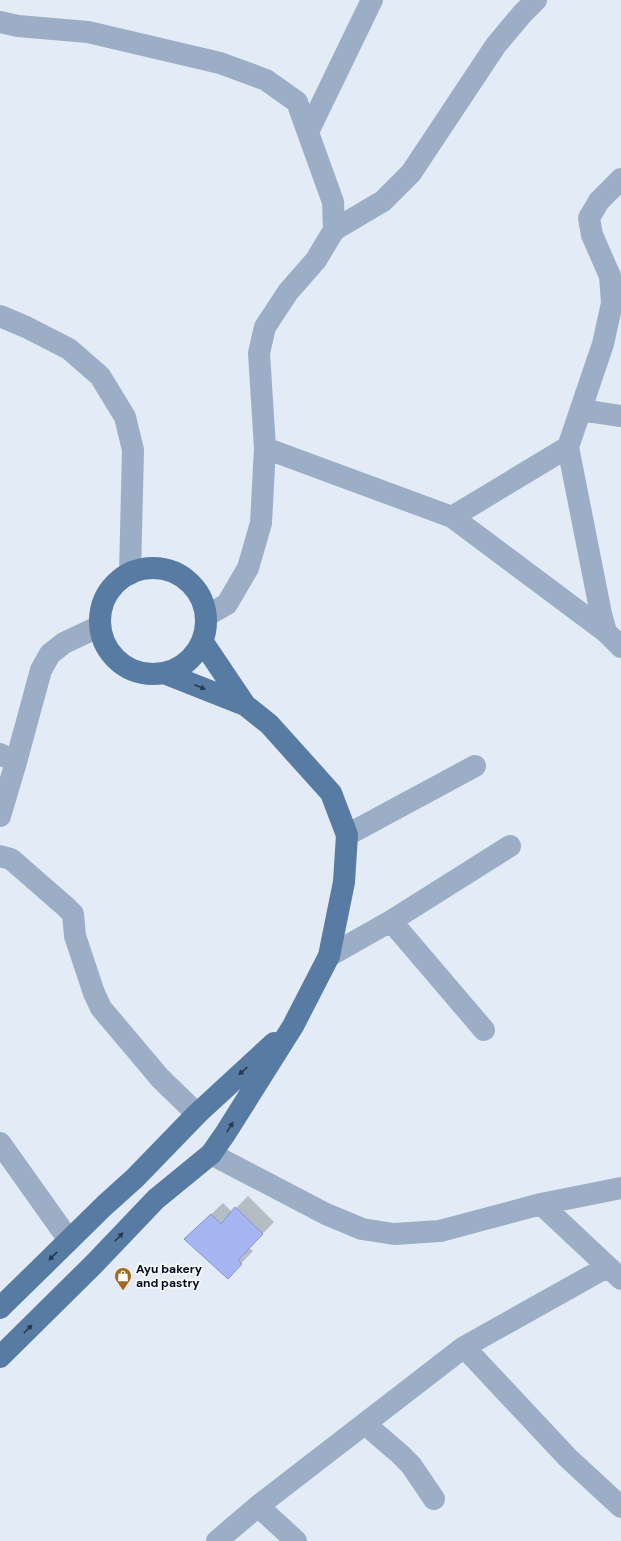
<svg xmlns="http://www.w3.org/2000/svg" width="621" height="1541" viewBox="0 0 621 1541" font-family="'DM Sans',sans-serif">
<style>
.shadow{fill:#0003}
.building{fill:#a7b6f3;stroke:#8593ce}
.lines{fill:none;stroke-linecap:round;stroke-linejoin:round}
.minor{stroke:#9baec5;stroke-width:22}
.major{stroke:#587ba4;stroke-width:22}
.oneway{fill:#243854}
.labels{text-anchor:middle;dominant-baseline:central;stroke-width:3.5;stroke-linejoin:round;paint-order:stroke}
.poi-label{font-size:12px;font-weight:bold;fill:#010c1e;stroke:#f7f7f7;text-anchor:start}
</style>
<rect width="100%" height="100%" fill="#e2ebf6"/>
<path class="shadow" d="M248 1196 274 1222 249 1248 253 1251 228 1277 198 1227 223 1203 232 1212Z"/>
<path class="building" d="M235 1207 263 1234 238 1260 242 1264 228 1279 184 1239 211 1214 221 1224Z"/>
<g class="lines">
<path class="minor" d="M0 22 18 26 88 32 220 63 266 80 297 102 333 202 334 230 316 260 288 292 265 327 259 353 265 448 261 523 248 568 227 604 206 616
M308 132 372 0
M334 230 383 201 411 173 496 45 523 13 536 0
M0 316 26 327 69 349 100 376 125 417 133 450 130 574
M581 410 621 416
M265 448 452 517 568 447
M452 517 606 632 621 647
M606 632 601 614 568 447 603 344 612 303 610 276 592 235 589 218 599 201 621 179
M0 754 16 762
M0 816 16 762 41 670 50 654 64 643 100 626
M347 835 475 766
M0 856 11 859 66 907 73 914 75 936 94 993 101 1008 160 1078 197 1114
M391 921 484 1030
M329 956 391 921 510 846
M0 1143 69 1240
M211 1154 326 1214 362 1229 394 1234 440 1231 541 1204 621 1188
M541 1204 621 1279
M464 1347 568 1458 621 1507
M365 1424 400 1454 411 1465 434 1499
M258 1506 464 1347 607 1267
M217 1541 258 1506 296 1541"/>
<path class="major" d="M100 621a53 53 0 1 1 106 0a53 53 0 1 1-106 0Z
M164 673 245 705
M0 1308 105 1205 135 1178 197 1114 274 1043
M0 1357 94 1264 156 1199 211 1154 225 1134 293 1026 329 956 344 882 347 835 331 793 269 724 245 705 202 641"/>
</g>
<defs><path id="oneway-solid" d="M-6-.8H1V-3.2L6.5 0L1 3.2V.8H-6Z"/></defs>
<g class="oneway">
<use href="#oneway-solid" transform="translate(200 687) rotate(22)"/>
<use href="#oneway-solid" transform="translate(243 1071) rotate(138)"/>
<use href="#oneway-solid" transform="translate(230 1127) rotate(-58)"/>
<use href="#oneway-solid" transform="translate(119 1237) rotate(-46)"/>
<use href="#oneway-solid" transform="translate(53 1256) rotate(136)"/>
<use href="#oneway-solid" transform="translate(28 1329) rotate(-45)"/>
</g>
<defs>
<symbol id="shop-pin" viewBox="-11 -11 22 30"><path d="M0 17L-7.5 6A9.5 9.5 0 1 1 7.5 6Z" fill="#9e6c21" stroke="#f7f7f7"/><path d="M-5-2.5h2.3a2.7 3.5 0 0 1 5.4 0H5L5.5 6h-11ZM-1.5-2.5h3a1.5 2.3 0 0 0-3 0Z" fill="#fff"/></symbol>
</defs>
<g fill-rule="evenodd">
<use href="#shop-pin" x="113" y="1266" width="20" height="27"/>
</g>
<g class="labels">
<g class="poi-label">
<text x="136" y="1269">Ayu bakery<tspan x="136" dy="14">and pastry</tspan></text>
</g>
</g>
</svg>
